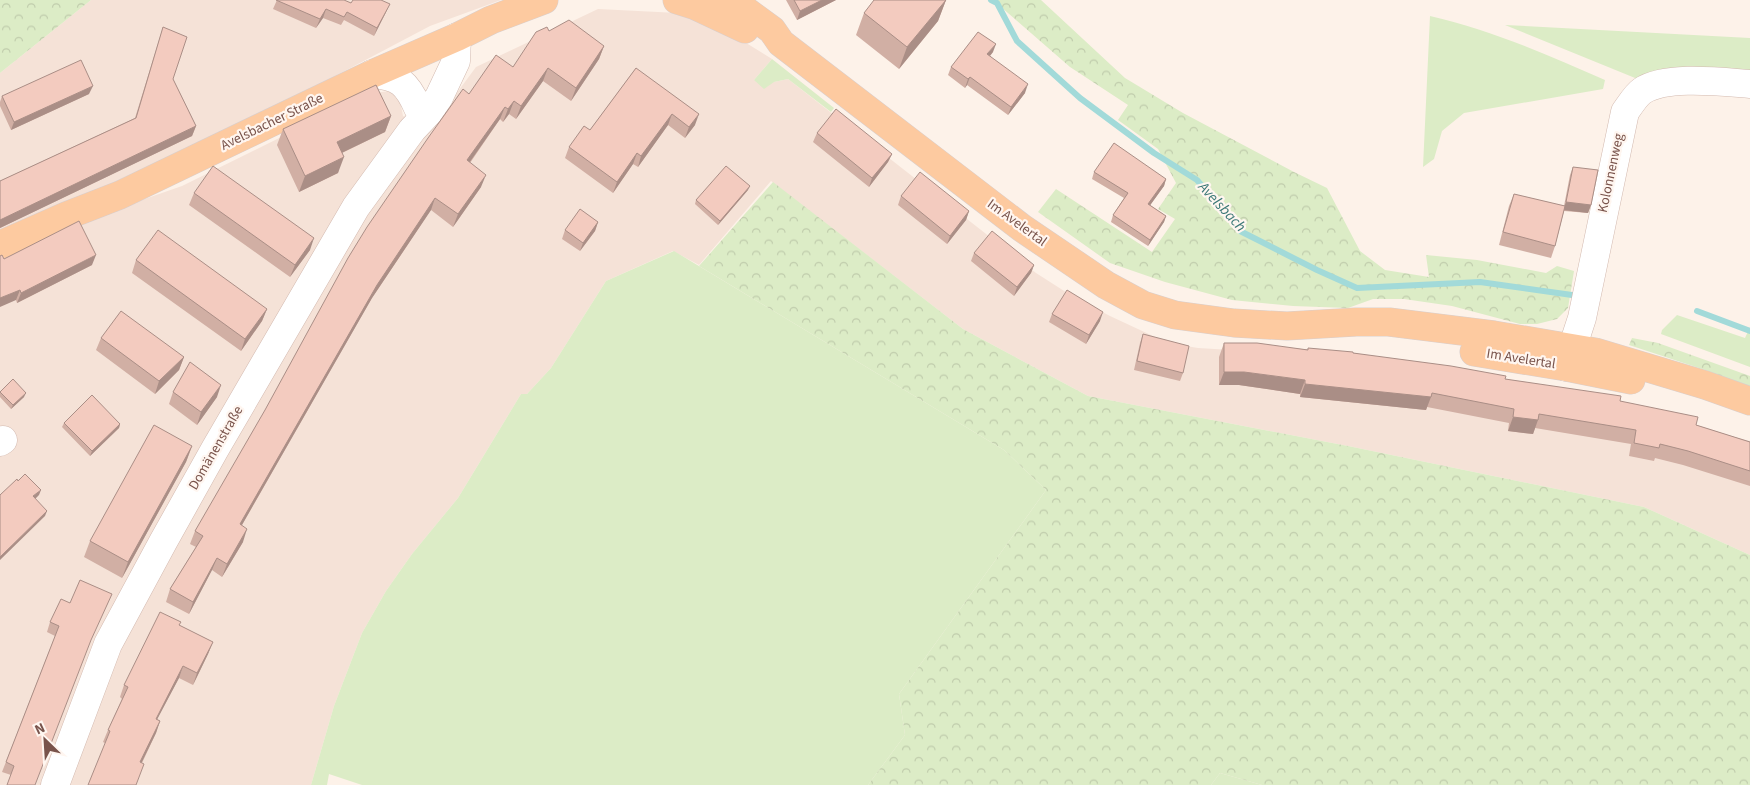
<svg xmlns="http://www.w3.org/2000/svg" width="1750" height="785" viewBox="0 0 1750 785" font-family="'Source Sans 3',sans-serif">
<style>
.residential{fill:#f5e2d7}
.grass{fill:#dcecc6}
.forest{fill:url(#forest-crowns)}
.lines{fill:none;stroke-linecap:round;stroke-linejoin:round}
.stream{stroke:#a2dad9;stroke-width:6}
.minor-casing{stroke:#d3bab0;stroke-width:29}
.major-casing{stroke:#d9cfcd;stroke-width:29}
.minor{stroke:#fff;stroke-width:28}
.major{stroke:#fdcaa0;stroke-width:28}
.wall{fill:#d1afa4}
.shaded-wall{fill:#aa8e86}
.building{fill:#f3cbbf;stroke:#aa8e86}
.labels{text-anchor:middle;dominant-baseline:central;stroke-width:4.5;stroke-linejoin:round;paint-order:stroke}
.street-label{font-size:14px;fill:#79534b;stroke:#fff6f0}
.water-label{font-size:15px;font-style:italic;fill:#3a7776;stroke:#fff6f0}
</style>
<defs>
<pattern id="forest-crowns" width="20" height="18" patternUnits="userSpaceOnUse" patternTransform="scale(1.25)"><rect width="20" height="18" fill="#dcecc6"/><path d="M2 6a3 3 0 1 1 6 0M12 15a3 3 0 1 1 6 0" fill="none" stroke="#c0ccac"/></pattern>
</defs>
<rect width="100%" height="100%" fill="#fdf2e9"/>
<path class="residential" d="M91 0H501L430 26 303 93 0 236V73Z
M598 9 678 13 709 20 772 59 754 80 774 82 788 79 1036 273 1072 296 1110 316 1168 343 1198 348 1264 352 1662 418 1750 441V555L1644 507 1348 446 1088 396 963 329 771 181 699 265 673 251 606 281 551 368 527 394H521L458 498 412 554 386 591 362 633 334 706 311 785H0V256L93 217 182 186 362 97 374 93 390 91 400 101 403 116 428 132 476 67Z"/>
<path class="grass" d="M1430 16C1491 30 1548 55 1605 80L1603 89 1464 113 1442 131 1434 159 1423 167Z
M1505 25 1750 38V73L1682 68 1661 69 1640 80Z
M772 59 834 108 831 112 788 79 774 82 764 89 754 80Z
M674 251 1004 450 1046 490 899 694 905 735 868 785H362L329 774 327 785H311L334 706 362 633 386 591 412 554 458 498 521 394H527L551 368 606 281Z
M1677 315 1745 338 1750 327V367L1661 334 1662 330Z
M1220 773 1262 785H1211Z"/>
<path class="forest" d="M0 0H91L0 73Z
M993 0H1041L1125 78 1183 113 1294 172 1327 188 1360 251 1385 270 1429 277 1426 255 1477 260 1546 273 1557 266 1574 271 1568 308 1557 319 1537 324H1520L1452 306 1404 299H1373L1348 308 1293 306 1232 300 1165 282 1110 263 1038 212 1056 189 1152 252 1175 219 1158 209 1176 183 1158 149 1118 120 1128 105 1070 67Z
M773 182 963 329 1088 396 1348 446 1644 507 1750 555V785H1262L1220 773 1211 785H868L905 735 899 694 1046 490 1004 450 699 266Z
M1632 338 1658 343 1750 376V388L1708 371 1629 345Z"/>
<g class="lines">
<path class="stream" d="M991 0 997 3 1017 41 1080 98 1154 153 1197 180 1240 231 1317 270 1357 288 1480 282 1572 295
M1697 311 1750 331"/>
<defs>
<path id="minor" d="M372 74C399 76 407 83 418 108
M1566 367 1582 318 1625 112C1630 105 1636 95 1642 91 1666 75 1722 82 1750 84
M0 442 3 440
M55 785 108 644 163 542 215 449 356 207 412 130 428 113 439 97 456 61 457 37"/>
<path id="major" d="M677 0 696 6 745 29
M725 0 742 8 772 30 781 43 1022 228 1106 285 1143 305 1175 315 1234 323 1287 326 1356 322H1389L1494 335 1595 352 1705 385 1750 401
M0 245 66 216 120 195 372 74 457 37 491 20 544 0
M1474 352 1566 367 1631 380"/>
</defs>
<use href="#minor" class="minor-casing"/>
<use href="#major" class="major-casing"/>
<use href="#minor" class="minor"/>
<use href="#major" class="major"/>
</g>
<path class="wall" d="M277 0 351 3 386 12 374 36 344 20 341 25 323 18 316 28 273 9Z
M786 0H836L797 20Z
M946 0 938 21 899 69 856 35 864 13Z
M163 27 173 79 196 126 192 136 0 228V181L135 118Z
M549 31 604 46 599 59 571 101 543 81 516 119 509 114 503 122 500 119 470 163 481 187 453 227 431 210 372 298 242 525 243 542 222 577 212 570 189 614 166 602 170 589 196 547 190 544 195 531 469 94 513 67Z
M993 52 990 56 1025 93 1008 115 967 85 965 88 948 75 951 67Z
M636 68 695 125 685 138 668 125 638 167 633 164 613 193 565 158 569 147 590 130Z
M89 94 11 130 0 106V102L2 96Z
M391 116 385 132 342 153 338 173 299 192 277 145 283 129Z
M817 133 892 154 888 162 869 187 813 142Z
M1573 167 1591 205 1588 213 1564 211 1555 246 1551 258 1499 245 1509 206 1514 194 1564 206 1570 175Z
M1094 172 1166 179 1164 186 1150 205 1166 216 1164 222 1148 246 1111 222 1113 215 1124 198 1092 179Z
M748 190 718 225 695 204 696 200Z
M194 193 310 250 290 277 189 205Z
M901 196 969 211 966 220 947 244 898 205Z
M598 222 595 231 580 251 562 239 565 230Z
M974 253 1034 265 1031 273 1014 296 971 261Z
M4 259 92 265 17 303 16 300Z
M136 260 267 309 262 321 241 351 132 273Z
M1052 314 1100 321 1086 344 1049 322Z
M1143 334 1183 373 1180 381 1134 370 1140 343Z
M101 338 184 357 179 370 155 394 96 350Z
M1224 343 1353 353 1505 379 1620 401 1750 442V486L1683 465 1655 458 1654 461 1629 456 1631 444 1535 428 1533 434 1508 431 1509 423 1427 407 1426 410 1300 397V394L1239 385H1219V357Z
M0 392 24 397 11 409 0 397Z
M173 392 217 397 197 425 169 404Z
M64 423 120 424 119 428 90 456 62 427Z
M192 446 186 462 122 578 84 557 90 541Z
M70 603H108L11 775 2 772 55 636 47 632 50 622Z
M180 626 213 642 208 654 193 685 179 678 157 719 160 721 156 733 142 763 103 742 108 730 122 699 120 697 124 685Z"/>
<path class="shaded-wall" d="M822 0H836L797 20 800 11Z
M946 0 938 21 899 69 907 47Z
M390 4 374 36 377 28Z
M326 9 323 18 316 28 320 19Z
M996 44 993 52 984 63 987 54Z
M604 46 599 59 571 101 576 88Z
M548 68 543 81 516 119 521 106Z
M970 77 967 85 965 88 968 79Z
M1028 84 1025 93 1008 115 1011 107Z
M93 86 89 94 11 130 14 122Z
M514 101 509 114 503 122 508 109Z
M505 107 500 119 462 173 467 160Z
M672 114 668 125 638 167 641 156Z
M699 114 695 125 685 138 689 127Z
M391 116 385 132 331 158 337 142Z
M196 126 192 136 0 228V220Z
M637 153 633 164 613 193 617 182Z
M892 154 888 162 869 187 872 178Z
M344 157 338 173 299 192 305 176Z
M486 175 481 187 453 227 458 214Z
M1166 179 1164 186 1146 211 1148 204Z
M750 186 748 190 718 225 720 221Z
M435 198 431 210 372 298 235 537 240 524 377 285Z
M1566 202 1591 205 1588 213 1563 210Z
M969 211 966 220 947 244 950 236Z
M1166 216 1164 222 1148 246 1150 240Z
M598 222 595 231 580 251 583 243Z
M314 238 310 250 290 277 295 265Z
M96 255 92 265 17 303 21 293Z
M1034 265 1031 273 1014 296 1017 287Z
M20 290 16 300 0 307V298Z
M267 309 262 321 241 351 245 339Z
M1103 312 1100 321 1086 344 1089 335Z
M184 357 179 370 155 394 159 381Z
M1224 372H1244L1305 380 1300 394 1239 385H1219Z
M1305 384 1431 397 1426 410 1300 397Z
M221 385 217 397 197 425 201 412Z
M26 393 24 397 11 409 13 405Z
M1513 417 1538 420 1533 434 1508 431Z
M120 424 119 428 90 456 92 451Z
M192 446 186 462 122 578 128 562Z
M41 490 39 495 32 502 33 496Z
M47 511 45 516 0 560V557Z
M247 529 243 542 222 577 227 564Z
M217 558 212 570 189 614 193 602Z
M213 642 208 654 193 685 197 673Z
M183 666 179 678 151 731 156 719Z
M160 721 156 733 136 774 140 762Z"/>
<path class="building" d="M276 0H344L351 3 353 0H381L390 4 377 28 347 12 344 17 326 9 320 19Z
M794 0H822L800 11Z
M874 0H946L907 47 864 13Z
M569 20 604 46 576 88 548 68 521 106 514 101 508 109 505 107 467 160 486 175 458 214 435 198 377 285 240 524 247 529 227 564 217 558 193 602 170 589 203 536 195 531 265 410 348 258 367 227 428 138 463 89 469 94 496 55 513 67 536 32 547 27 549 31Z
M163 27 187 37 173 79 196 126 0 220V181L136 118Z
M978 32 996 44 987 54 1028 84 1011 107 970 77 968 79 951 67Z
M81 60 93 86 14 122 2 96Z
M636 68 699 114 689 127 672 114 641 156 637 153 617 182 569 147 584 126 590 130Z
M376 85 391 116 337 142 344 157 305 176 283 129Z
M836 109 892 154 872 178 817 133Z
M1114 143 1166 179 1148 204 1166 216 1150 240 1113 215 1128 193 1094 172Z
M213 166 314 238 295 265 194 193Z
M726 166 750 186 720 221 696 200Z
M1573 167 1598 170 1591 205 1566 202Z
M920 172 969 211 950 236 901 196Z
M1514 194 1565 206 1555 246 1503 232Z
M580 209 598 222 583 243 565 230Z
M79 221 96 255 21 293 20 290 0 298V256L2 255 4 259Z
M158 230 267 309 245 339 136 260Z
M992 231 1034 265 1017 287 974 253Z
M1067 290 1103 312 1089 335 1052 314Z
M121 311 184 357 159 381 101 338Z
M1143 334 1189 346 1183 373 1137 361Z
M1224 343H1257L1308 350V348L1353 352V353L1451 366 1506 376 1505 379 1621 396 1620 401 1698 417 1696 425 1750 442V471L1688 451 1660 444 1659 448 1634 443 1636 430 1539 414 1538 420 1513 417 1514 409 1432 393 1431 397 1305 384V380L1244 372H1224Z
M190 362 221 385 201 412 173 392Z
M13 379 26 393 13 405 0 392Z
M92 395 120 424 92 451 64 423Z
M154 425 192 446 128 562 90 541Z
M25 474 41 490 33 496 47 511 0 557V495L17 479 18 481Z
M80 580 112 594 91 640 35 785H7L14 766 6 762 59 626 50 622 61 599 70 603Z
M160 612 181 622 179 625 213 642 197 673 183 666 156 719 160 721 140 762 144 764 136 785H88L110 731 108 730 128 687 124 685Z"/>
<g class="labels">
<g class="street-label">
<text transform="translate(272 122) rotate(-26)">Avelsbacher Straße</text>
<text transform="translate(1611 173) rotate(-78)">Kolonnenweg</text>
<text transform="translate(1017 223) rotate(36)">Im Avelertal</text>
<text transform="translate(1521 359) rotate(9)">Im Avelertal</text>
<text transform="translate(216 448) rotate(-60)">Domänenstraße</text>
</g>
<g class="water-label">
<text transform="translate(1222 207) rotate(47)">Avelsbach</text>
</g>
</g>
<g transform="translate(45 740) rotate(335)" stroke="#fff6f0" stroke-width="4" paint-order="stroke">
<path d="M0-4L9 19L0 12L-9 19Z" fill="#79534b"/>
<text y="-8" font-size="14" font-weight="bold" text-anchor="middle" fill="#79534b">N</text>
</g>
</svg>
